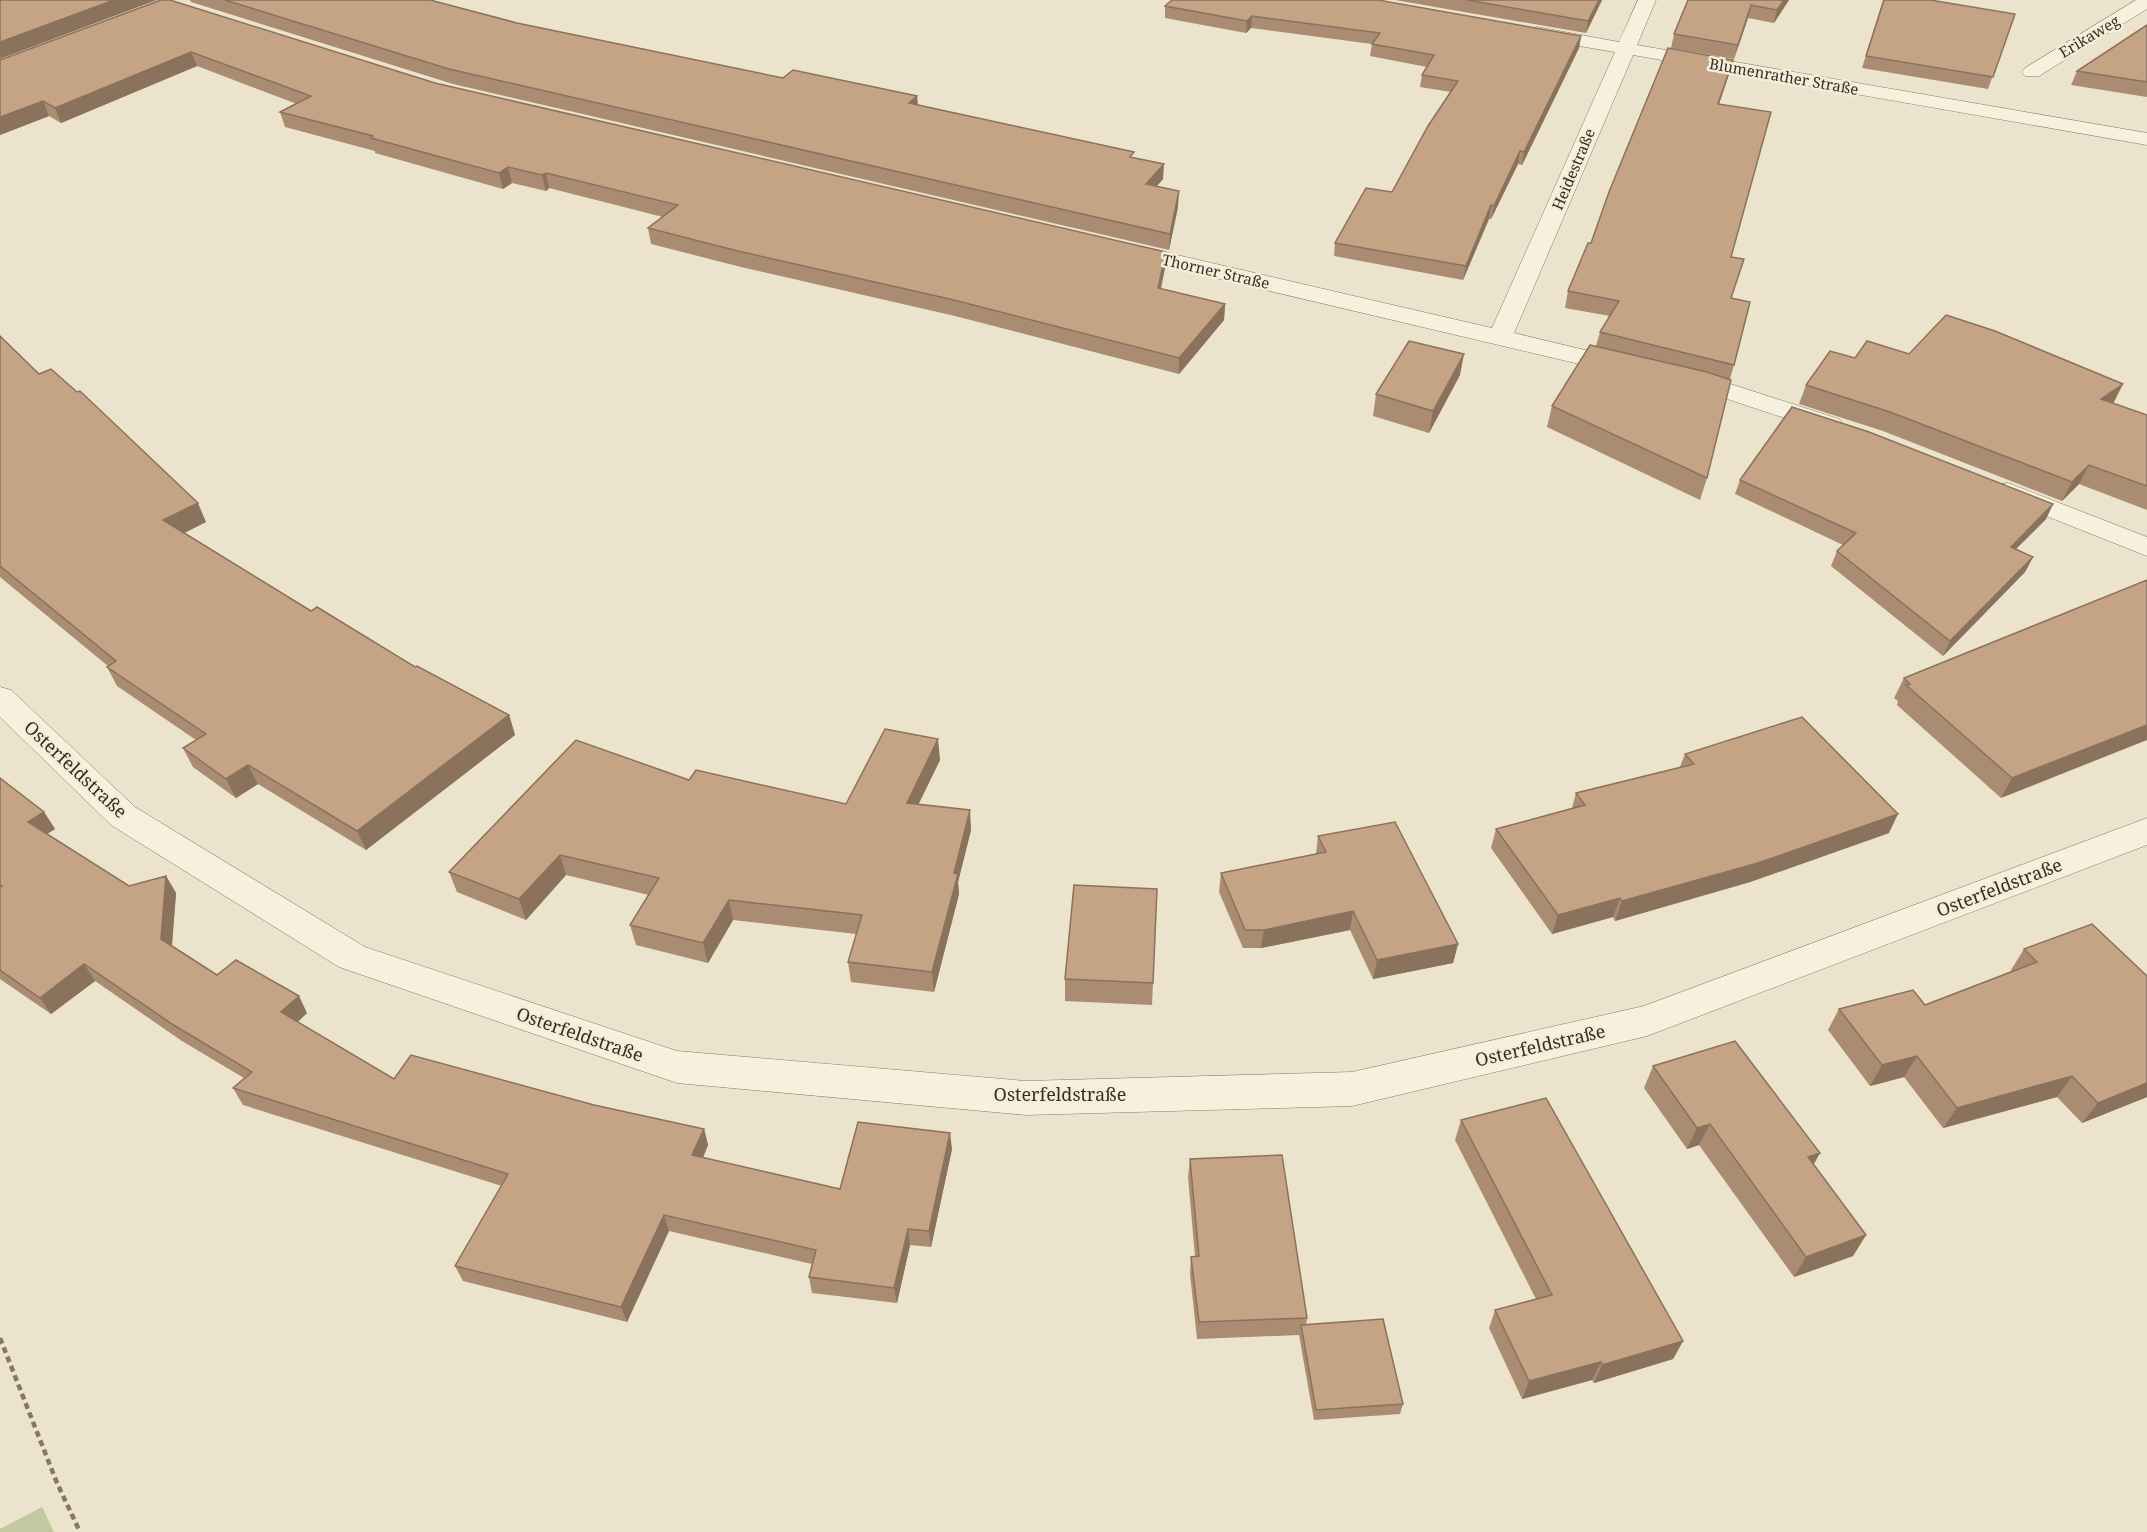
<svg xmlns="http://www.w3.org/2000/svg" width="2147" height="1532" viewBox="0 0 2147 1532" font-family="'Noto Serif',serif">
<style>
.green{fill:#c2c9a0}
.lines{fill:none;stroke-linecap:round;stroke-linejoin:round}
.minor-casing{stroke:#877761;stroke-width:1}
.path{stroke:#877761;stroke-width:4.5;stroke-dasharray:6 4;stroke-linecap:butt}
.minor{fill:#f6f0de;fill-rule:evenodd}
.wall{fill:#a98c72}
.shaded-wall{fill:#8a725d}
.building{fill:#c5a385;stroke:#8a725d;stroke-width:1.5}
.labels{text-anchor:middle;dominant-baseline:central;stroke-width:5;stroke-linejoin:round;paint-order:stroke}
.far-street-label{font-size:15px;fill:#392e23;stroke:#f3edda}
.street-label{font-size:18px;fill:#392e23;stroke:#f3edda}
</style>
<rect width="100%" height="100%" fill="#ebe3cb"/>
<path class="green" d="M42 1507 54 1532H0V1529Z"/>
<g class="lines">
<defs>
<path id="minor" d="M1638 0H1656L1637 45 2147 133V145L1633 55 1514 333 1635 362 1639 367 1635 372 1626 375 1121 256 1113 254 1110 249 1113 244 1121 242 1492 328 1615 52 1537 39 1530 37 1528 33 1530 29 1537 27 1619 42Z
M2136 0H2147V9L2039 76H2025L2022 72 2025 68Z
M1685 372 1718 380 1839 419 1843 425 1839 431 1830 433 1703 391 1676 385 1672 380 1676 375Z
M2008 483 2147 537V556L1998 497 1994 491 1998 485Z
M0 687 11 690 135 807 365 947 677 1051 1026 1081 1352 1072 1644 1006 2147 818V845L1647 1036 1352 1106 1026 1115 677 1083 339 967 111 825 0 717Z"/>
</defs>
<use href="#minor" class="minor-casing"/>
<path class="path" d="M0 1338 57 1483 80 1532"/>
<use href="#minor" class="minor"/>
</g>
<path class="wall" d="M161 0 435 83 1165 268 1161 289 1225 304 1224 320 1179 374 955 316 741 267 651 244 648 228 663 217 549 188 546 191 512 183 503 189 375 153V151L285 127 280 112 297 104 197 66 61 123 49 116 0 135Z
M190 0H430L517 23 783 78 917 96 918 105 1133 157 1163 179 1157 186 1178 207 1169 250 453 84 191 2Z
M1395 0H1602L1586 33Z
M1688 0H1789L1774 23 1748 18 1734 59 1671 48 1674 34Z
M1883 0 2015 14 1988 89 1862 68Z
M1165 6 1581 36 1579 48 1522 165 1518 164 1491 219H1489L1463 280 1334 256 1335 243 1392 192 1451 92 1420 87 1422 75 1427 67 1370 56 1372 44 1251 28 1246 33 1165 18Z
M2147 25V97L2071 85 2077 71Z
M1729 74 1719 104 1731 257 1734 365 1730 379 1707 478 1700 500 1547 427 1552 406 1596 346 1600 332 1610 316 1565 308 1568 291 1591 243Z
M0 336 39 374 206 522 184 533 311 611 415 667 509 715 515 735 366 850 258 784 236 798 193 767 183 748 196 740 117 686 107 667 108 666 0 577Z
M1909 354 2114 402 2113 403 2147 415V510L2079 484 2062 501 1883 431 1799 404 1806 385 1855 358Z
M1460 375 1429 433 1373 416 1376 394Z
M1740 480 2053 504 2046 519 2016 549 2033 557 2025 572 1943 656 1831 566 1837 551 1843 545 1735 494Z
M2147 580 2001 798 1897 705 1898 701 1894 698 1904 678Z
M1685 754 1889 833 1750 882 1615 921 1613 917 1552 934 1491 848 1496 829 1572 808 1576 793 1680 767Z
M940 760 918 804 971 830 958 882 959 894 934 992 851 982 848 962 856 934 733 920 708 963 636 945 630 925 649 895 566 875 526 920 457 892 449 872 846 804Z
M0 778 44 812 55 829 47 834 129 886 166 876 176 893 172 946 217 975 307 1013 298 1022 394 1079 594 1105 704 1129 708 1145 703 1158 840 1189 952 1149 931 1247 910 1245 897 1303 812 1293 809 1277 812 1264 669 1231 627 1322 463 1281 455 1266 502 1186 243 1105 233 1088 244 1078 182 1041 95 981 51 1014 0 979Z
M1318 836 1458 944 1453 963 1373 979 1350 930 1261 948H1243L1219 892 1221 873 1316 854Z
M1157 889 1152 1005 1065 1001V979Z
M2024 949 2147 976V1097L2082 1123 2057 1097 1943 1128 1904 1077 1870 1086 1828 1030 1839 1009 1925 1005 2012 971 2011 970Z
M1653 1066 1820 1153 1814 1164 1866 1235 1853 1256 1794 1277 1699 1145 1687 1149 1644 1088Z
M1461 1120 1683 1341 1673 1359 1594 1383 1592 1380 1522 1399 1489 1328 1495 1310 1536 1299 1455 1140Z
M1190 1159 1307 1318 1306 1325 1403 1404 1400 1414 1314 1420 1299 1335 1197 1339 1190 1274 1191 1257 1195 1256 1188 1177Z"/>
<path class="shaded-wall" d="M114 0H157L0 59V42Z
M1599 0H1602L1586 33 1588 21Z
M1784 0H1789L1774 23 1777 10Z
M1751 5 1748 18 1734 59 1738 45Z
M1252 16 1251 28 1246 33 1247 21Z
M1581 36 1579 48 1522 165 1524 152Z
M191 52 197 66 61 123 55 108Z
M1733 60 1729 74 1714 119 1718 104Z
M917 96 918 111 909 103Z
M43 101 49 116 0 135V117Z
M1520 151 1518 164 1491 219 1494 206Z
M1164 164 1163 179 1145 199 1146 184Z
M508 167 512 183 503 189 499 173Z
M546 173 549 188 546 191 542 175Z
M1179 191 1178 207 1169 250 1170 234Z
M1491 205 1489 219 1463 280 1466 266Z
M1166 252 1165 268 1157 304 1158 288Z
M1225 304 1224 320 1179 374V358Z
M1464 354 1460 375 1429 433 1433 411Z
M2123 384 2114 402 2092 418 2101 399Z
M2089 465 2079 484 2062 501 2072 482Z
M198 503 206 522 172 539 163 520Z
M2053 504 2046 519 2003 562 2011 547Z
M2033 557 2025 572 1943 656 1950 641Z
M509 715 515 735 366 850 357 831Z
M2147 725V740L2001 798 2012 778Z
M938 739 940 760 909 824 907 803Z
M248 765 258 784 236 798 226 779Z
M970 810 971 830 958 882 959 894 934 992 932 972 954 873Z
M44 812 55 829 39 839 28 822Z
M1898 814 1889 833 1750 882 1615 921 1622 901Z
M560 855 566 875 526 920 519 899Z
M166 876 176 893 171 956 161 939Z
M1620 898 1613 917 1552 934 1558 915Z
M729 900 733 920 708 963 703 943Z
M1353 911 1350 930 1261 948 1264 930Z
M1458 944 1453 963 1373 979 1377 960Z
M84 964 95 981 51 1014 40 998Z
M299 996 307 1013 290 1028 281 1012Z
M1917 1056 1904 1077 1870 1086 1882 1065Z
M2072 1076 2057 1097 1943 1128 1957 1108Z
M2147 1083V1097L2082 1123 2098 1103Z
M1710 1124 1699 1145 1687 1149 1697 1128Z
M704 1129 708 1145 697 1171 692 1155Z
M950 1133 952 1149 931 1247 929 1231Z
M1820 1153 1807 1175 1808 1157Z
M664 1215 669 1231 627 1322 621 1307Z
M908 1229 910 1245 897 1303 894 1288Z
M1866 1235 1853 1256 1794 1277 1806 1257Z
M1683 1341 1673 1359 1594 1383 1602 1365Z
M1601 1362 1592 1380 1522 1399 1529 1381Z"/>
<path class="building" d="M0 0H114L0 42Z
M161 0H170L435 83 1166 252 1158 288 1225 304 1179 358 954 300 738 251 648 228 678 205 546 173 542 175 508 167 499 173 371 138 373 136 280 112 311 96 191 52 55 108 43 101 0 117V60Z
M225 0H430L517 23 783 78 793 70 917 96 909 103 1134 152 1130 157 1164 164 1146 184 1179 191 1170 234 449 69Z
M1172 0H1378L1581 36 1524 152 1520 151 1494 206 1491 205 1466 266 1335 243 1366 188 1392 192 1428 126 1458 81 1422 75 1434 55 1372 44 1380 33 1252 16 1247 21 1165 6Z
M1467 0H1599L1588 21Z
M1688 0H1784L1777 10 1751 5 1738 45 1674 34Z
M1884 0H1930L2015 14 1993 77 1866 56Z
M2147 25V82L2077 71Z
M1668 48 1733 60 1718 104 1771 112 1731 257 1744 259 1731 298 1750 302 1734 365 1600 332 1619 301 1568 291 1588 243H1591L1609 192Z
M1946 315 1995 331 2123 384 2101 399 2147 415V486L2089 465 2072 482 1890 412 1806 385 1830 351 1855 358 1867 341 1909 354Z
M0 336 39 374 51 369 77 392 80 391 198 503 163 520 311 611 317 607 415 667 417 666 509 715 357 831 248 765 226 779 183 748 206 734 107 667 116 661 0 566Z
M1409 341 1464 354 1433 411 1376 394Z
M1590 345 1707 372 1731 380 1707 478 1552 406Z
M1792 407 1869 432 2053 504 2011 547 2033 557 1950 641 1837 551 1856 533 1740 480Z
M2147 580V725L2012 778 1906 685 1910 684 1904 678Z
M1802 717 1898 814 1758 863 1622 901 1620 898 1558 915 1496 829 1585 805 1576 793 1694 764 1685 754Z
M885 729 938 739 907 803 970 810 954 873 958 874 932 972 848 962 862 915 729 900 703 943 630 925 659 878 560 855 519 899 449 872 576 740 689 780 696 770 846 804Z
M0 778 44 812 28 822 129 886 166 876 161 939 217 975 236 960 299 996 281 1012 394 1079 411 1055 594 1105 704 1129 692 1155 840 1189 858 1122 950 1133 929 1231 908 1229 894 1288 809 1277 816 1250 664 1215 621 1307 455 1266 508 1174 233 1088 252 1072 172 1024 84 964 40 998 0 970V887L2 886 0 885Z
M1395 822 1458 944 1377 960 1353 911 1264 930H1245L1221 873 1326 852 1318 836Z
M1074 885 1157 889 1153 983 1065 979Z
M2092 924 2147 976V1083L2098 1103 2072 1076 1957 1108 1917 1056 1882 1065 1839 1009 1913 990 1925 1005 2037 962 2024 949Z
M1735 1041 1820 1153 1808 1157 1866 1235 1806 1257 1710 1124 1697 1128 1653 1066Z
M1546 1098 1683 1341 1602 1365 1601 1362 1529 1381 1495 1310 1552 1295 1461 1120Z
M1282 1155 1307 1318 1199 1322 1191 1257 1199 1256 1190 1159Z
M1383 1319 1403 1404 1316 1410 1301 1325Z"/>
<g class="labels">
<g class="far-street-label">
<text transform="translate(2089 36) rotate(-31)">Erikaweg</text>
<text transform="translate(1784 76) rotate(10)">Blumenrather Straße</text>
<text transform="translate(1573 169) rotate(-67)">Heidestraße</text>
<text transform="translate(1216 271) rotate(13)">Thorner Straße</text>
</g>
<g class="street-label">
<text transform="translate(76 769) rotate(43)">Osterfeldstraße</text>
<text transform="translate(1999 887) rotate(-21)">Osterfeldstraße</text>
<text transform="translate(580 1034) rotate(19)">Osterfeldstraße</text>
<text transform="translate(1540 1045) rotate(-13)">Osterfeldstraße</text>
<text x="1060" y="1094">Osterfeldstraße</text>
</g>
</g>
</svg>
